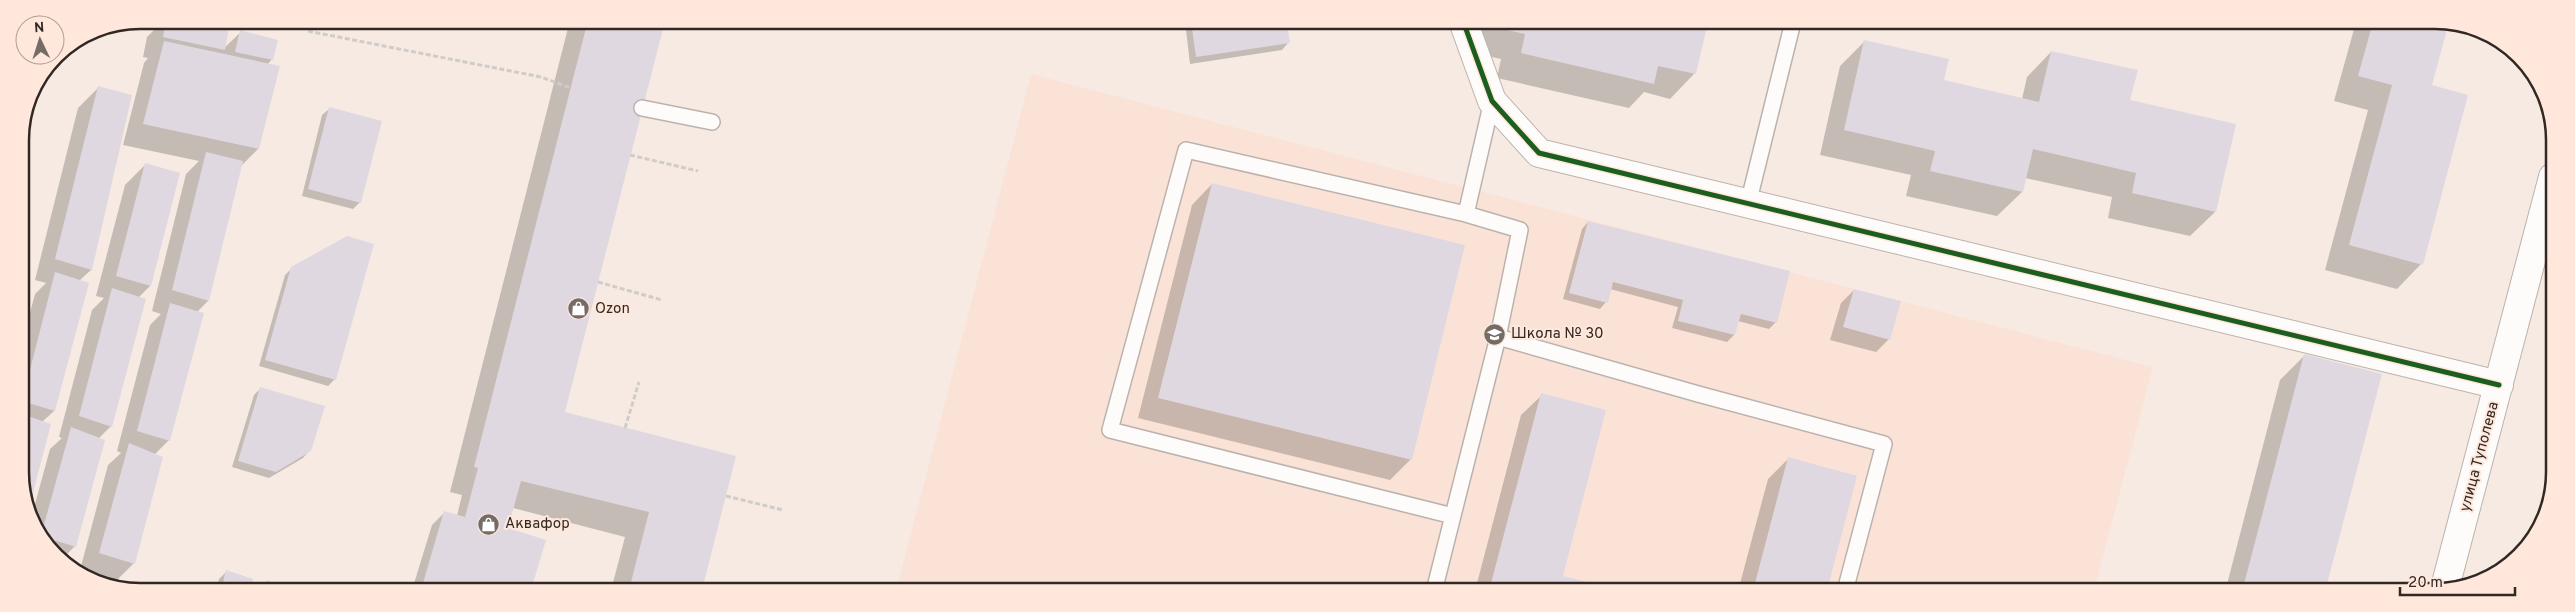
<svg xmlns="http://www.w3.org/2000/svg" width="2575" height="612" viewBox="0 0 2575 612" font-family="Overpass,sans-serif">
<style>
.built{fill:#fae3d6}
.shadow{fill:#0003}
.building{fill:#e0d8e1}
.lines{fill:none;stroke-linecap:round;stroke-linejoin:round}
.lane-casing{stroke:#bcb2ad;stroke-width:18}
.street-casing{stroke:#bcb2ad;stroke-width:30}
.path{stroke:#d0ccca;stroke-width:3;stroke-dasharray:5 2.5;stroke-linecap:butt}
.lane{stroke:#fefcfb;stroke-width:15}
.street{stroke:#fefcfb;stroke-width:28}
.cycleway-casing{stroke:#ffe8db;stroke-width:8}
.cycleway{stroke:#1b5e20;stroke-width:5}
.labels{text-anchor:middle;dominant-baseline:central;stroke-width:4;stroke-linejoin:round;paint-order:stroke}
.poi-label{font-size:15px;fill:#312823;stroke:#ffe8db;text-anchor:start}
.street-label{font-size:15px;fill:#312823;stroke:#ffe8db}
.rim{fill:none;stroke:#312823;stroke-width:2.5}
</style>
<rect width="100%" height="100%" fill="#f7eae3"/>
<path class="built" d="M1031 74 2153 367 2094 591 896 590Z"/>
<path class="shadow" d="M164 20H183L224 48 241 32 272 59 267 65 258 149 240 167 208 301 197 312 169 440 154 455 134 563 113 584 80 570 108 465 121 453 117 451 150 325 161 314 152 311 186 174 199 161 123 145 144 63 148 58 143 57 147 37Z
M570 20 664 21 563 413 735 457 701 590H611L625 537 513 508 507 529 544 541 530 590H412L432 525 445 512 457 516 462 495 450 492Z
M1185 21H1285L1288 43 1282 50 1190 64Z
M1473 21 1706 22 1694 74 1670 99 1644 92 1629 108 1497 78 1501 59 1465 51Z
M2356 22H2448L2430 86 2421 264 2397 289 2325 270 2368 110 2334 101Z
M1865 41 1943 81 2022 99 2027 77 2051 52 2129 101 2215 212 2190 236 2108 218 2112 197 2025 178 2022 192 1997 216 1906 196 1911 175 1820 155 1840 66Z
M99 87 130 96 91 270 79 281 87 284 54 411 42 422 49 425 28 506 22 496 21 346 35 294 46 283 35 280 78 108Z
M329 109 360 202 353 209 302 196 322 115Z
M146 164 150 286 138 298 111 426 98 439 75 546 61 560 55 557 32 515 50 449 62 438 59 437 92 310 104 298 96 296 125 185Z
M1212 184 1411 459 1390 480 1138 418 1192 205Z
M1588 222 1776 322 1769 329 1738 321 1734 335 1727 342 1672 328 1678 307 1610 289 1606 302 1600 309 1563 299 1582 229Z
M292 268 335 379 328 386 259 366 285 275Z
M1854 290 1889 339 1876 352 1830 340 1841 303Z
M2305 355 2324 592H2225L2280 380Z
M261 388 310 450 303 458 269 478 232 467 254 395Z
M1542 395 1561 576 1618 591H1475L1521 415Z
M1788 459 1856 476 1826 591H1738L1768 479Z
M226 572 250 590H217L219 579Z
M267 582 291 590H260Z"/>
<path class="building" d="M166 20H189L229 28 225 50 163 37Z
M588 20 665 21 565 412 736 456 702 590H629L649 512 521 481 508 528 546 540 531 590H421L444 511 465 517 478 468 474 467Z
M1191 21H1287L1290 43 1196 57Z
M1491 21H1503L1708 22 1696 74 1658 66 1654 84 1521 53 1525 34 1489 26Z
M2373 22H2449L2432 85 2468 95 2423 265 2349 245 2392 85 2358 76Z
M240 30 278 40 273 60 235 52Z
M1864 40 1949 59 1944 80 2039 102 2051 51 2138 70 2130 100 2236 124 2216 212 2132 193 2136 173 2033 149 2023 192 1930 171 1935 151 1844 130Z
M164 41 280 66 259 149 143 124Z
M98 86 132 95 92 270 55 259Z
M329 107 382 121 361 203 308 189Z
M206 152 243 161 209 301 172 290Z
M145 163 180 173 151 286 116 276Z
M1212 183 1465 245 1412 460 1158 398Z
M1588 221 1790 271 1777 323 1741 314 1735 335 1678 321 1683 300 1613 282 1608 303 1569 293Z
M347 236 374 244 336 380 265 360 291 267Z
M55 272 89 283 55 411 22 401Z
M112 288 146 299 112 427 79 416Z
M1854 289 1901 301 1890 340 1843 327Z
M170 303 204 313 170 441 137 431Z
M2304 354 2382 374 2325 592H2242Z
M260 387 325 406 311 451 276 472 238 461Z
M1541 393 1606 410 1563 576 1621 591H1489Z
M22 414 51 424 29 508 22 496Z
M71 427 105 440 76 547 44 537 42 532Z
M129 443 163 457 135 564 99 553Z
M1788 457 1857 476 1827 591H1753Z
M226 570 253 579 251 590H221Z
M267 580 294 590H265Z"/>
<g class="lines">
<defs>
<path id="lane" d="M1492 101 1466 214 1520 230 1498 337
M642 108 712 122
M1748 204 1793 22
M1453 516 1110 430 1186 150 1466 214
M1434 591 1498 337 1698 394 1884 444 1845 591"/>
<path id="street" d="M1463 21 1492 101 1539 153 2499 385
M2444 591 2553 177"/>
</defs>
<use href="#lane" class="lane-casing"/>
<use href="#street" class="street-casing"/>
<path class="path" d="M308 31 541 77 571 88
M630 155 698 171
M598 282 662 300
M625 428 639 382
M726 496 783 510"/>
<use href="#lane" class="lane"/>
<use href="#street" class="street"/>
<defs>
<path id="cycleway" d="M1463 21 1492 101 1539 153 2499 385"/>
</defs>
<use href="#cycleway" class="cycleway-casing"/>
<use href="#cycleway" class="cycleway"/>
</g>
<defs>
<symbol id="shop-disc" viewBox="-11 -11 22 22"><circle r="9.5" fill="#766c66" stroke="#ffe8db"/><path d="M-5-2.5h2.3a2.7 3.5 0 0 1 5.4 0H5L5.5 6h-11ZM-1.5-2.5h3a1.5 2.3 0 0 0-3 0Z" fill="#fff"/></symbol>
<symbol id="school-disc" viewBox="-11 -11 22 22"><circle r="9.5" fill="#766c66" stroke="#ffe8db"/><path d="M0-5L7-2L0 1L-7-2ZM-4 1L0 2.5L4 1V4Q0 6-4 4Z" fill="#fff"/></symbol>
</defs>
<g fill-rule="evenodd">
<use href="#shop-disc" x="566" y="296" width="25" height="25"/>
<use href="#school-disc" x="1482" y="322" width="25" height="25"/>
<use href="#shop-disc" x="476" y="512" width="25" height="25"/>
</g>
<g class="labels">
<g class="poi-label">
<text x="595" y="309">Ozon</text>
<text x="1511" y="334">Школа № 30</text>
<text x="505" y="524">Аквафор</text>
</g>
<g class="street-label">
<text transform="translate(2480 457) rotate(-75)">улица Туполева</text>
</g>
</g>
<path d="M0 0H2575V612H0ZM140 29H2435A111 111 0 0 1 2546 140V472A111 111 0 0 1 2435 583H140A111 111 0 0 1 29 472V140A111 111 0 0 1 140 29Z" fill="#ffe8db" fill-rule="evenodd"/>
<path class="rim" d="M140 29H2435A111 111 0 0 1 2546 140V472A111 111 0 0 1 2435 583H140A111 111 0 0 1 29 472V140A111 111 0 0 1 140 29Z"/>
<g transform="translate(40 40) rotate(356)"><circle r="24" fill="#ffe8db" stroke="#ad9b91"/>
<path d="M0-4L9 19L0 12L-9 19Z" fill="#766c66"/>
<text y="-8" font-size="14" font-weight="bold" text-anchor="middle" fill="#312823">N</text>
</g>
<path d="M2400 587v8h115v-8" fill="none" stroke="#312823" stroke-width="2.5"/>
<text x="2408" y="587" font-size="15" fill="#312823" stroke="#ffe8db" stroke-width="4" paint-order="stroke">20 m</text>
</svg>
